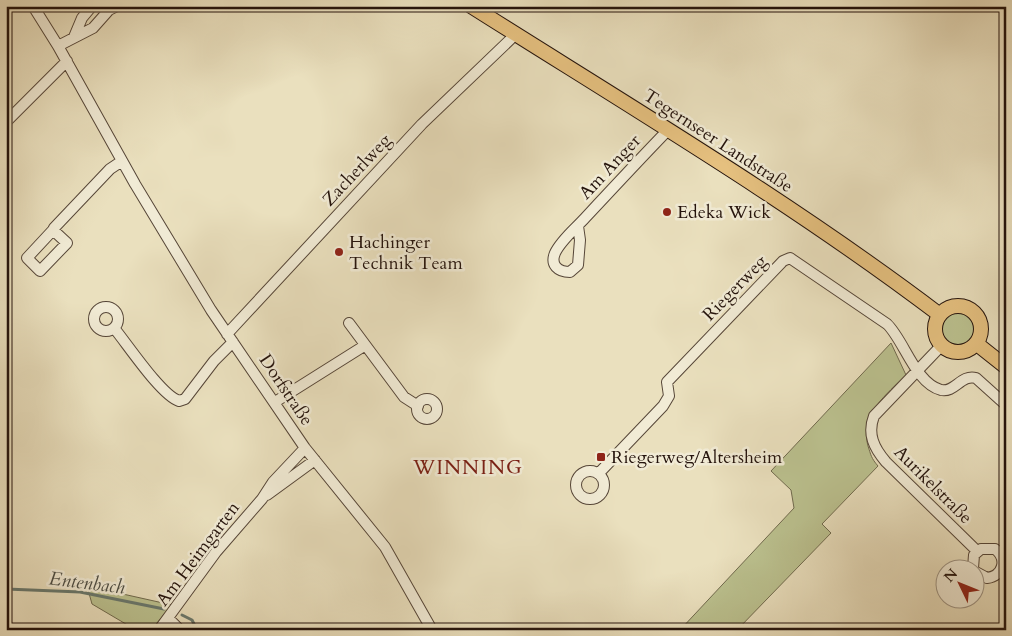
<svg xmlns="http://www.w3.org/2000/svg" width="1012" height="636" viewBox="0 0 1012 636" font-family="Cardo,serif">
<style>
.green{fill:#bbc18f;stroke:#706a4e}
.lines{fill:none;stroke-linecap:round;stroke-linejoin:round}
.stream{stroke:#6a796e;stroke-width:3}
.minor-casing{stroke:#564638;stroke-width:12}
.major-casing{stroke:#24130c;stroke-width:16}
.minor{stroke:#f1ebd5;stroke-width:10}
.major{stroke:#e5c07f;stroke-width:14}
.poi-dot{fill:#8f2418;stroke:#f1ebd5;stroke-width:2}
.labels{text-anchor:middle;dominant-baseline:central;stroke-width:5;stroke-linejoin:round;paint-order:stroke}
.street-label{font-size:18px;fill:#24130c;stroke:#f1ebd5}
.poi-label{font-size:18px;fill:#24130c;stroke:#f1ebd5;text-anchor:start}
.water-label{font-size:19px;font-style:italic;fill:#4d4e45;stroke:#f1ebd5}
.quarter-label{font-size:20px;letter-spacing:1px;fill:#7a1f14;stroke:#f1ebd5}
</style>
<rect width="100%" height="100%" fill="#eae0be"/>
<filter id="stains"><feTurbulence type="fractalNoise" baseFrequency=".004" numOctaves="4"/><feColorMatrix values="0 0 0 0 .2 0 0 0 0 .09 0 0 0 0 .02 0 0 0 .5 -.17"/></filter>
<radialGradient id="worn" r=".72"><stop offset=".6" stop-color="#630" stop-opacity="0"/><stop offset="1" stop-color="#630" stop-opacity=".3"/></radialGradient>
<path class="green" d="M939 328a18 18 0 1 1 36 0a18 18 0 1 1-36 0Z
M891 343 906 375C887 394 859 415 868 446 871 455 871 458 878 466L822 524 831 533 737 630H680L794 508 791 490 771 471Z
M87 586 172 605 151 630H136L92 604Z"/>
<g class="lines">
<path class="stream" d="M6 589 80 592 164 609
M182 615 192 620 197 630"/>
<defs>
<path id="minor" d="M33 6 58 46 135 184 211 310 305 448 385 547 432 630
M74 37 82 18 92 6
M58 46 93 28 109 10 117 6
M6 122 67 61
M578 226 580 240 578 265 570 272C558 272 550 265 555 253 561 240 576 228 585 218 612 189 639 160 667 131
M53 230 67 243 40 271 27 258 53 230 54 228 110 169 122 161
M94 319a12 12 0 1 1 24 0a12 12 0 1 1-24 0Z
M349 323 404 397 418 406
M114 328C128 345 161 395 179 401L185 399 214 361 233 342
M227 334 422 124 516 34
M941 346 874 416C867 434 874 448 886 462L977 551
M417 409a10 10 0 1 1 20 0a10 10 0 1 1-20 0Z
M275 402 364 346
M576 485a14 14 0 1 1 28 0a14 14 0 1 1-28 0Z
M599 473 663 406 669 396 667 382 783 261 790 258 887 324C904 340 915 383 941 390 955 393 961 374 976 378L1006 405
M267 495 315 460
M973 568 974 555 981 549H995C1008 559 1003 576 987 578L974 571
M169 619 180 630
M159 630 216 552 262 499 273 482 305 448"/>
<path id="major" d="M471 6C629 106 791 202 940 315
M935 329a23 23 0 1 1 46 0a23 23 0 1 1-46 0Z
M977 344 1006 367"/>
</defs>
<use href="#minor" class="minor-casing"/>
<use href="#major" class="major-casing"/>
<use href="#minor" class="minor"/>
<use href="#major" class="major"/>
</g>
<g class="poi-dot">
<circle cx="667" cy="212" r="5"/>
<circle cx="339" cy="252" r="5"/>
<rect x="596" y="452" width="10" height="10" rx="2.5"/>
</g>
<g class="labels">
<g class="street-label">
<text transform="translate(718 141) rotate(33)">Tegernseer Landstraße</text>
<text transform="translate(610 167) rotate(-47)">Am Anger</text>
<text transform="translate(357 170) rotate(-47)">Zacherlweg</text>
<text transform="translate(735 288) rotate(-46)">Riegerweg</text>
<text transform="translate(286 390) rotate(56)">Dorfstraße</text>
<text transform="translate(933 485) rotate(45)">Aurikelstraße</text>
<text transform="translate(198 554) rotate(-53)">Am Heimgarten</text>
</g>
<g class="poi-label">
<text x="677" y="212">Edeka Wick</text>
<text x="349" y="242">Hachinger<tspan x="349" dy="21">Technik Team</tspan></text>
<text x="611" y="457">Riegerweg/Altersheim</text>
</g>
<g class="water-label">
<text transform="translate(87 583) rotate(7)">Entenbach</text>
</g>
<g class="quarter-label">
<text x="468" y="467">WINNING</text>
</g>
</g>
<rect width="1012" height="636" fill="none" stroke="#eae0be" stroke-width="25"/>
<rect x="8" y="8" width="997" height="621" fill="none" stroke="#24130c" stroke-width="2.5"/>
<rect x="12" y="12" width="987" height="611" fill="none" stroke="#24130c"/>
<g transform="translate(960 584) rotate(313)"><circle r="24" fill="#f1ebd5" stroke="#9f9585"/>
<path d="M0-4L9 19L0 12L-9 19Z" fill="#8f2418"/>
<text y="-8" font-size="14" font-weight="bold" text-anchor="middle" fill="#24130c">N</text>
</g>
<rect width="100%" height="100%" filter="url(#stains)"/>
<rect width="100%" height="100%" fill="url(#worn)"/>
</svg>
